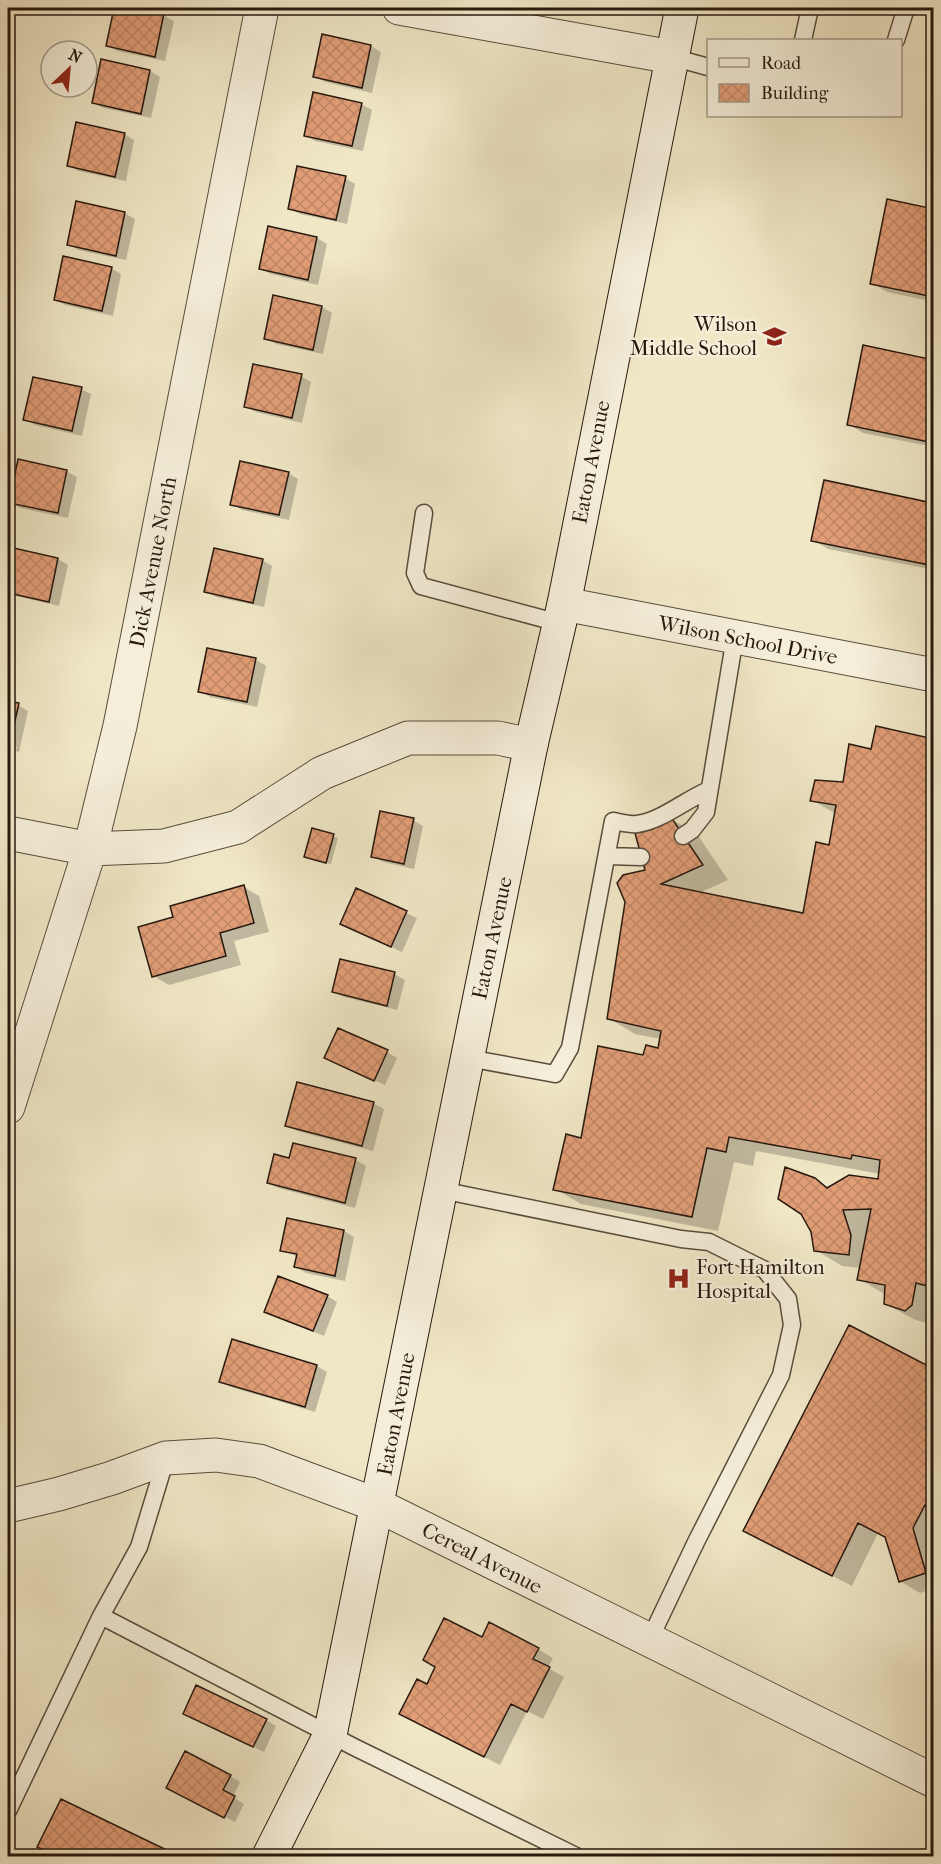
<svg xmlns="http://www.w3.org/2000/svg" width="941" height="1864" viewBox="0 0 941 1864" font-family="'IM FELL French Canon',serif">
<style>
.shadow{fill:#0003}
.building{fill:url(#building-cross-hatch);stroke:#27180f;stroke-width:1.5}
.lines{fill:none;stroke-linecap:round;stroke-linejoin:round}
.service-casing{stroke:#594c3d;stroke-width:19}
.minor-casing{stroke:#594c3d;stroke-width:35}
.tertiary-casing{stroke:#594c3d;stroke-width:35}
.secondary-casing{stroke:#27180f;stroke-width:35}
.service{stroke:#f5efda;stroke-width:16}
.minor{stroke:#f5efda;stroke-width:33}
.tertiary{stroke:#f5efda;stroke-width:33}
.secondary{stroke:#f5efda;stroke-width:33}
.labels{text-anchor:middle;dominant-baseline:central;stroke-width:4.5;stroke-linejoin:round;paint-order:stroke}
.poi-label{font-size:21px;fill:#27180f;stroke:#f5efda;text-anchor:end}
.street-label{font-size:21px;fill:#27180f;stroke:#f5efda}
</style>
<defs>
<pattern id="building-cross-hatch" width="8" height="8" patternUnits="userSpaceOnUse" patternTransform="scale(1.5)"><rect width="8" height="8" fill="#e09d76"/><path d="M0 0l8 8M0 8l8-8" fill="none" stroke="#c08665"/></pattern>
</defs>
<rect width="100%" height="100%" fill="#f0e7c6"/>
<filter id="stains"><feTurbulence type="fractalNoise" baseFrequency=".00333" numOctaves="4"/><feColorMatrix values="0 0 0 0 .2 0 0 0 0 .09 0 0 0 0 .02 0 0 0 .5 -.17"/></filter>
<radialGradient id="worn" r=".72"><stop offset=".6" stop-color="#630" stop-opacity="0"/><stop offset="1" stop-color="#630" stop-opacity=".3"/></radialGradient>
<path class="shadow" d="M115 8H130L163 15 174 21 165 61 117 51 107 45Z
M323 36 371 46 381 52 372 93 325 82 315 76Z
M150 71 160 77 151 118 103 108 93 102Z
M361 104 372 110 363 151 315 141 305 135Z
M124 134 134 140 126 181 78 171 68 165Z
M345 178 355 184 347 224 300 214 289 208Z
M934 211V302L887 292 872 283Z
M124 213 135 219 126 260 78 250 68 244Z
M317 238 327 244 318 285 271 274 260 269Z
M111 268 121 274 113 316 65 305 55 299Z
M274 297 322 307 332 313 323 354 276 344 266 338Z
M934 361V447L863 433 848 424Z
M301 376 311 382 302 423 256 412 245 406Z
M81 389 91 394 82 436 35 425 25 419Z
M66 471 77 477 68 518 20 508 10 502Z
M288 473 298 479 289 520 242 510 232 504Z
M934 481V570L828 549 813 540 929 504Z
M11 549 58 559 68 565 59 606 8 594V563Z
M262 560 272 566 264 607 216 597 206 591Z
M208 650 256 660 266 666 257 707 210 697 200 691Z
M8 703 18 705 28 711 19 752 8 749 16 750 17 747 8 745Z
M934 740V1324L932 1325 913 1319 886 1304V1295L859 1279 861 1268 842 1266 816 1250 814 1179 830 1188 880 1180V1174L756 1151 753 1166 734 1162 718 1231 581 1204 555 1189 582 1140 645 1057 659 1050 661 1039 635 1034 608 1018 647 872 654 831 671 819 697 834 728 880 699 893 804 915 830 847 836 814 812 800 844 784 872 751Z
M413 820 423 826 414 869 383 862 373 856Z
M313 830 338 838 331 864 311 859Z
M244 887 259 896 269 932 234 941 241 965 169 985 154 976 175 919Z
M357 890 417 918 402 952 352 929Z
M394 974 405 980 397 1010 344 997 334 992Z
M387 1052 397 1058 385 1085 336 1063Z
M373 1103 384 1109 373 1151 297 1131 287 1125Z
M295 1145 356 1160 366 1166 355 1208 278 1188 268 1182 290 1160Z
M288 1219 344 1231 354 1237 345 1281 306 1273 296 1267 298 1257 282 1250Z
M327 1296 337 1302 324 1336 266 1312Z
M233 1341 317 1366 327 1372 315 1412 231 1387 221 1382Z
M934 1370V1588L920 1593 900 1581 887 1537 878 1533 852 1586 745 1531Z
M482 1639 538 1649 553 1658 548 1668 564 1677 543 1719 527 1711 500 1765 417 1723 428 1686Z
M195 1719 266 1720 276 1726 264 1752Z
M230 1776 240 1782 233 1797 244 1804 235 1822 176 1791Z
M62 1801 175 1856H57L39 1846Z"/>
<path class="building" d="M114 8H137L164 13 155 57 106 46Z
M322 34 371 45 362 88 313 77Z
M101 59 150 70 141 114 92 103Z
M313 92 362 103 352 146 304 136Z
M934 111V134L929 133Z
M76 122 125 133 115 177 67 166Z
M297 166 346 176 336 220 288 209Z
M887 199 934 209V297L870 284Z
M76 201 125 212 116 256 67 245Z
M268 226 317 237 308 280 259 269Z
M63 256 112 267 102 311 54 300Z
M273 295 322 306 313 350 264 339Z
M863 345 934 360V443L847 425Z
M253 364 302 374 292 418 244 407Z
M33 377 82 387 72 431 23 420Z
M18 459 67 470 58 513 9 503Z
M240 461 289 472 279 515 230 505Z
M934 473V566L811 541 824 480 928 502Z
M9 547 58 558 49 602 8 593V556Z
M214 548 263 559 253 603 204 592Z
M207 648 256 658 247 702 198 692Z
M8 701 19 703 9 747H8Z
M876 726 934 739V1262H931L927 1286 916 1283 912 1305 905 1311 884 1304 885 1285 857 1280 871 1209 843 1210 851 1235 849 1255 814 1251 811 1232 801 1214 778 1199 785 1167 815 1178 827 1188 849 1175 878 1179 880 1160 852 1155 851 1159 729 1137 726 1152 707 1148 692 1217 553 1190 566 1134 581 1138 598 1046 643 1055 646 1045 658 1048 661 1031 607 1019 625 902 617 883 623 875 645 870 635 833 653 829 671 817 703 865 661 884 803 913 816 842 829 845 836 805 810 801 815 780 843 782 849 744 871 749Z
M380 811 414 818 404 864 371 857Z
M312 828 334 834 326 863 304 857Z
M244 885 254 923 220 933 226 956 152 977 138 927 173 917 170 906Z
M356 888 407 911 391 947 340 924Z
M340 959 395 972 387 1006 332 992Z
M338 1028 388 1050 374 1081 324 1058Z
M297 1082 374 1102 362 1146 285 1126Z
M293 1143 356 1158 345 1203 267 1183 274 1154 289 1158Z
M287 1218 344 1230 335 1276 294 1267 297 1254 280 1251Z
M278 1276 328 1295 313 1331 264 1312Z
M849 1325 934 1369V1509L925 1505 913 1528 926 1573 899 1582 885 1537 858 1523 832 1576 743 1531Z
M232 1339 317 1365 305 1407 219 1382Z
M444 1618 482 1637 489 1622 539 1648 533 1659 550 1667 527 1712 511 1704 484 1757 399 1714 417 1679 427 1684 435 1667 423 1660Z
M196 1685 267 1719 253 1747 183 1714Z
M185 1751 231 1775 223 1790 235 1796 224 1818 166 1788Z
M61 1799 179 1856H57L37 1847Z"/>
<g class="lines">
<defs>
<path id="service" d="M803 40 810 8
M896 40 906 8
M672 57 708 67
M424 513 415 573 421 586 559 623
M683 836 692 830 706 812 735 637
M607 856 641 857
M468 1058 555 1074 570 1048 613 821C620 822 629 825 637 824 661 821 685 800 709 790
M441 1190 681 1239 709 1242 765 1270 788 1299 792 1325 781 1375 696 1542 649 1641
M101 1616 354 1747 576 1856
M8 1811 101 1616 139 1547 166 1458"/>
<path id="minor" d="M399 8 672 57
M564 604 934 675
M8 833 90 849 164 846 238 827 322 773 408 738H498L531 745
M8 1107 90 849 120 726 262 8
M377 1505 934 1781"/>
<path id="tertiary" d="M8 1506 59 1494 112 1478 166 1458 216 1455 259 1461 377 1505"/>
<path id="secondary" d="M269 1856 330 1735 531 745 564 604 682 8"/>
</defs>
<use href="#service" class="service-casing"/>
<use href="#minor" class="minor-casing"/>
<use href="#tertiary" class="tertiary-casing"/>
<use href="#secondary" class="secondary-casing"/>
<use href="#service" class="service"/>
<use href="#minor" class="minor"/>
<use href="#tertiary" class="tertiary"/>
<use href="#secondary" class="secondary"/>
</g>
<defs>
<symbol id="school-bare" viewBox="-9 -9 18 18"><path d="M0-5L7-2L0 1L-7-2ZM-4 1L0 2.5L4 1V4Q0 6-4 4Z" fill="#8f2418" stroke="#f5efda" stroke-width="2.5" paint-order="stroke"/></symbol>
<symbol id="hospital-bare" viewBox="-9 -9 18 18"><path d="M-5-5h3v3.5h4V-5h3V5h-3V1.5h-4V5h-3Z" fill="#8f2418" stroke="#f5efda" stroke-width="2.5" paint-order="stroke"/></symbol>
</defs>
<g fill-rule="evenodd">
<use href="#school-bare" x="758" y="320" width="33" height="33"/>
<use href="#hospital-bare" x="662" y="1262" width="33" height="33"/>
</g>
<g class="labels">
<g class="poi-label">
<text x="757" y="324">Wilson<tspan x="757" dy="24">Middle School</tspan></text>
<text x="696" y="1267" text-anchor="start">Fort Hamilton<tspan x="696" dy="24">Hospital</tspan></text>
</g>
<g class="street-label">
<text transform="translate(591 462) rotate(-79)">Eaton Avenue</text>
<text transform="translate(153 562) rotate(-79)">Dick Avenue North</text>
<text transform="translate(748 640) rotate(11)">Wilson School Drive</text>
<text transform="translate(492 938) rotate(-78)">Eaton Avenue</text>
<text transform="translate(396 1414) rotate(-79)">Eaton Avenue</text>
<text transform="translate(482 1558) rotate(27)">Cereal Avenue</text>
</g>
</g>
<rect width="941" height="1864" fill="none" stroke="#f0e7c6" stroke-width="30"/>
<rect x="9" y="9" width="923" height="1846" fill="none" stroke="#27180f" stroke-width="3"/>
<rect x="15" y="15" width="911" height="1834" fill="none" stroke="#27180f" stroke-width="1.5"/>
<rect x="707" y="39" width="195" height="78" fill="#f5efda" stroke="#a39989" stroke-width="1.5"/>
<rect x="719" y="58" width="30" height="9" fill="#f5efda" stroke="#a39989" stroke-width="1.5"/>
<text x="761" y="69" font-size="18" fill="#27180f">Road</text>
<rect x="719" y="84" width="30" height="18" fill="url(#building-cross-hatch)" stroke="#a39989" stroke-width="1.5"/>
<text x="761" y="99" font-size="18" fill="#27180f">Building</text>
<g transform="translate(69 69) rotate(26)"><circle r="28" fill="#f5efda" stroke="#a39989" stroke-width="1.5"/>
<path d="M0-4.5L10 22L0 15L-10 22Z" fill="#8f2418"/>
<text y="-9" font-size="16" font-weight="bold" text-anchor="middle" fill="#27180f">N</text>
</g>
<rect width="100%" height="100%" filter="url(#stains)"/>
<rect width="100%" height="100%" fill="url(#worn)"/>
</svg>
